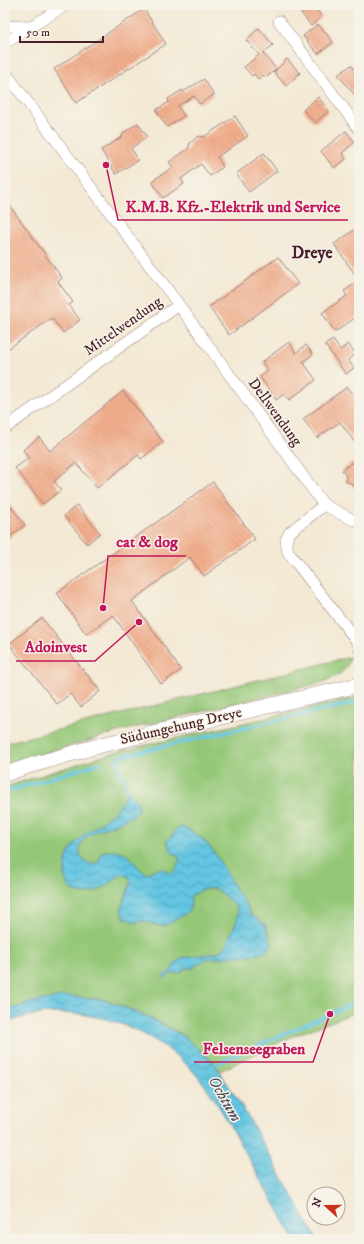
<svg xmlns="http://www.w3.org/2000/svg" width="364" height="1244" viewBox="0 0 364 1244" font-family="'IM FELL DW Pica',serif">
<style>
.green{fill:#94c777;stroke:#6f7351}
.water{fill:url(#water-waves);stroke:#577286}
.lines{fill:none;stroke-linecap:round;stroke-linejoin:round}
.stream{stroke:#64c6e2;stroke-width:3.5}
.building{fill:url(#building-back-hatch)}
.minor-casing{stroke:#9e8480;stroke-width:12}
.secondary-casing{stroke:#9e8480;stroke-width:16}
.minor{stroke:#fff;stroke-width:11}
.secondary{stroke:#fff;stroke-width:15}
.labels{text-anchor:middle;dominant-baseline:central;stroke-width:3;stroke-linejoin:round;paint-order:stroke}
.street-label{font-size:15px;fill:#4a1f2b;stroke:#f7f3e8}
.water-label{font-size:16px;font-style:italic;fill:#525162;stroke:#f7f3e8}
.quarter-label{font-size:17px;font-weight:bold;fill:#4a1f2b;stroke:#f7f3e8}
.leader{fill:none;stroke:#c2185b;stroke-width:1.5}
.callout-dot{fill:#c2185b;stroke:#f7f3e8;stroke-width:1.5}
.callout-label{font-size:16px;text-anchor:middle;font-weight:bold;fill:#c2185b;stroke:#f7f3e8;stroke-width:3;stroke-linejoin:round;paint-order:stroke}
</style>
<defs>
<pattern id="water-waves" width="16" height="10" patternUnits="userSpaceOnUse"><rect width="16" height="10" fill="#64c6e2"/><path d="M0 5q4-4 8 0t8 0" fill="none" stroke="#54a0b7"/></pattern>
<pattern id="building-back-hatch" width="6" height="6" patternUnits="userSpaceOnUse"><rect width="6" height="6" fill="#f2af8d"/><path d="M-1 5l2 2M0 0l6 6M5-1l2 2" fill="none" stroke="#d1967a"/></pattern>
</defs>
<rect width="100%" height="100%" fill="#f7f3e8"/>
<filter id="ink" filterUnits="userSpaceOnUse"><feTurbulence type="fractalNoise" baseFrequency=".025" numOctaves="2"/><feDisplacementMap in="SourceGraphic" scale="8" xChannelSelector="R" yChannelSelector="G"/><feConvolveMatrix kernelMatrix="1 2 1 2 8 2 1 2 1" color-interpolation-filters="sRGB"/></filter>
<filter id="wash" filterUnits="userSpaceOnUse"><feTurbulence type="fractalNoise" baseFrequency=".012" numOctaves="4" result="noise"/><feDisplacementMap in="SourceGraphic" scale="16" xChannelSelector="R" yChannelSelector="G"/><feGaussianBlur stdDeviation="0.9" result="paint"/><feColorMatrix in="noise" values="0 0 0 0 0 0 0 0 0 0 0 0 0 0 0 0 0 1.4 0 .05"/><feComposite in="paint" operator="in"/></filter>
<g filter="url(#wash)">
<rect width="100%" height="100%" fill="#f3e9d4"/>
<path class="green" d="M350 657C346 675 335 677 320 683L117 732 5 766V743Z
M359 697V1011L293 1036 220 1071 213 1062 182 1035 148 1017 106 1000 28 1003 5 1012V787L115 752Z"/>
<path class="water" d="M127 790 138 803 139 811C133 815 127 819 120 822 108 828 95 828 84 840 74 851 82 867 98 863L102 852C107 850 108 852 112 851 133 849 134 870 148 874L150 871 162 868 171 873 176 870 180 858 172 852 167 841 177 829 182 827C212 838 221 865 236 890 241 898 248 904 250 914L265 924 272 945 266 952 259 954 206 959 193 968 184 969 180 973H173L165 978 163 976 171 971 176 962 182 958 217 953 225 947 237 920 238 912 235 905 215 888 200 890 196 894 191 895 190 909 184 915 164 926H159L144 921 135 922 124 918 121 909 131 882 128 876 122 874C112 880 105 888 94 892 87 894 79 895 73 890 66 885 66 881 65 872 64 829 118 828 127 790Z
M65 996 106 1000 148 1017 182 1035 213 1062 243 1108 317 1239H294C277 1208 260 1177 242 1147 231 1127 220 1106 206 1087 179 1049 131 1021 85 1015 58 1011 30 1012 5 1024V1012L28 1003Z"/>
<g class="lines">
<path class="stream" d="M127 790 116 760 121 756 359 702
M5 792 100 763
M212 1066 359 1001"/>
</g>
<g id="blocks">
<path class="building" d="M295 5H313L322 17 311 26Z
M144 9 166 44 76 103 54 69Z
M318 24 333 42 318 54 303 36Z
M259 28 273 45 263 53 276 69 266 78 263 75 258 79 254 74 252 76 244 67 259 55 246 40Z
M287 59 300 73 286 86 274 72Z
M351 65 359 75V100L338 75Z
M204 79 214 95 199 104 194 96 178 106 184 116 167 127 156 110 169 102 168 99 182 90 183 92Z
M318 97 329 111 315 123 303 110Z
M235 116 248 136 217 157 223 167 210 176 201 164 181 179 184 184 163 198 152 181 173 167 169 162 188 149 190 143 199 136 204 137Z
M138 123 147 137 131 148 138 160 116 174 101 150 123 136 122 134Z
M346 131 355 142 342 153 346 159 334 168 321 151Z
M264 153 277 171 249 192 236 174Z
M5 199 62 278 58 282 73 302 69 305 80 320 63 333 52 318 5 351Z
M359 227V280L334 244Z
M278 257 298 284 229 335 209 307Z
M359 281V315L335 332 322 313 347 296 344 291Z
M333 340 340 350 348 344 356 354 348 360 354 368 346 374 325 345Z
M289 342 296 353 306 345 313 354 303 362 316 380 289 400 284 394 276 400 260 377 268 371 262 362Z
M347 387 359 403V448L340 422 317 438 303 419Z
M123 391 163 442 141 459 138 455 97 488 76 463 54 481 61 490 43 504 15 468 29 458 23 450 39 437 50 451Z
M359 457V494L351 483 346 482V476L342 470Z
M213 482 255 539 204 576 190 557 132 601 181 670 161 684 113 615 86 634 57 593Z
M5 499 25 525 5 541Z
M77 505 100 533 87 544 64 516Z
M42 618 100 691 81 707 70 694 57 704 9 644Z"/>
</g>
</g>
<g filter="url(#ink)">
<use href="#blocks" fill-opacity="0" stroke="#9e8480" stroke-width="1"/>
<g class="lines">
<defs>
<path id="minor" d="M279 21 359 129
M5 26 30 27
M5 43 66 5
M5 72 179 305 324 505 353 520 359 519
M5 428 179 305
M324 505 290 532 286 540 288 552 357 641 359 648"/>
<path id="secondary" d="M5 774 32 765 105 744 359 685"/>
</defs>
<use href="#minor" class="minor-casing"/>
<use href="#secondary" class="secondary-casing"/>
<use href="#minor" class="minor"/>
<use href="#secondary" class="secondary"/>
</g>
</g>
<g class="labels">
<g class="street-label">
<text transform="translate(123 326) rotate(-35)">Mittelwendung</text>
<text transform="translate(275 412) rotate(54)">Dellwendung</text>
<text transform="translate(181 726) rotate(-13)">Südumgehung Dreye</text>
</g>
<g class="water-label">
<text transform="translate(225 1099) rotate(60)">Ochtum</text>
</g>
<g class="quarter-label">
<text x="312" y="253">Dreye</text>
</g>
</g>
<path class="leader" d="M106 165L118 220H348M103 608L108 556H186M139 622L95 661H16M330 1014L313 1062H194"/>
<g class="callout-dot">
<circle cx="106" cy="165" r="4"/>
<circle cx="103" cy="608" r="4"/>
<circle cx="139" cy="622" r="4"/>
<circle cx="330" cy="1014" r="4"/>
</g>
<g class="callout-label">
<text x="233" y="212">K.M.B. Kfz.-Elektrik und Service</text>
<text x="147" y="547">cat &amp; dog</text>
<text x="56" y="652">Adoinvest</text>
<text x="254" y="1054">Felsenseegraben</text>
</g>
<rect width="364" height="1244" fill="none" stroke="#f7f3e8" stroke-width="20"/>
<g transform="translate(326 1206) rotate(291)"><circle r="19" fill="#f7f3e8" stroke="#b29e9c"/>
<path d="M0-3L7 15L0 10L-7 15Z" fill="#c8321e"/>
<text y="-6" font-size="11" font-weight="bold" text-anchor="middle" fill="#4a1f2b">N</text>
</g>
<path d="M20 36v6h83v-6" fill="none" stroke="#4a1f2b" stroke-width="2"/>
<text x="26" y="36" font-size="12" fill="#4a1f2b" stroke="#f7f3e8" stroke-width="3" paint-order="stroke">50 m</text>
</svg>
